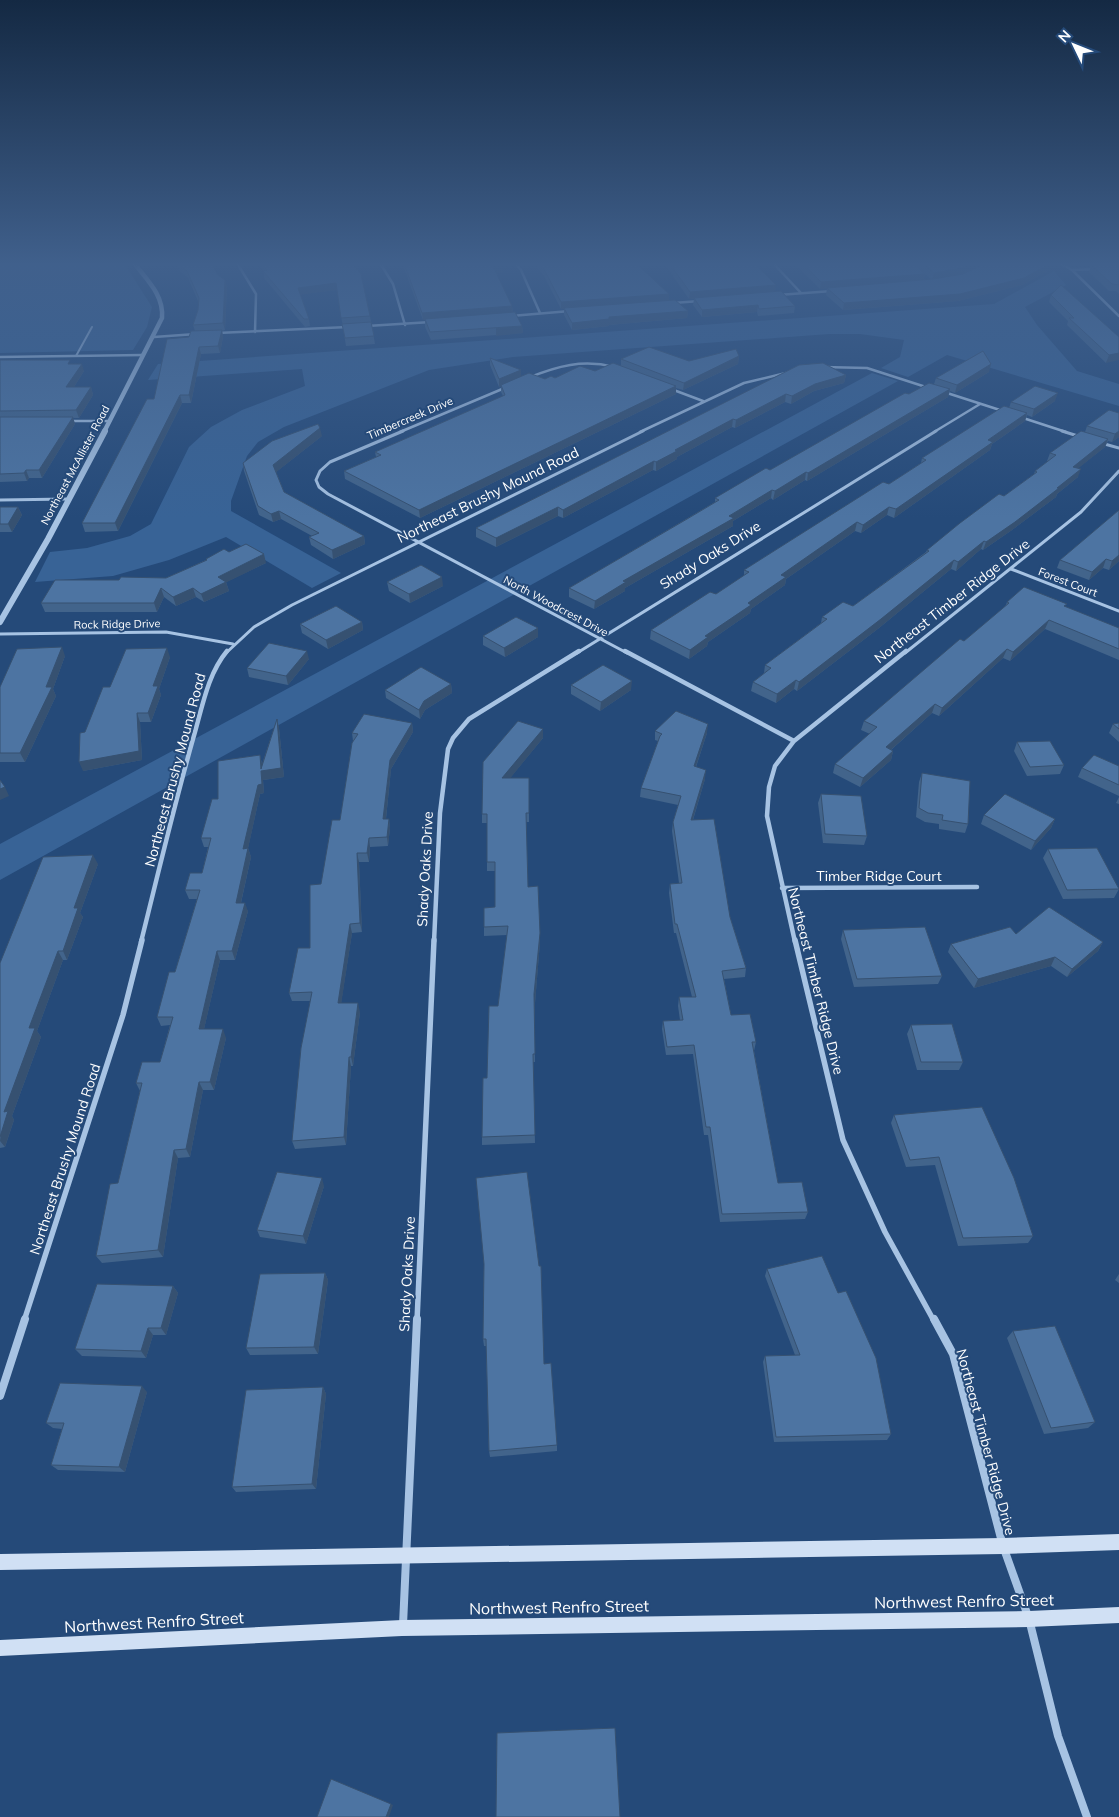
<svg xmlns="http://www.w3.org/2000/svg" width="1119" height="1817" viewBox="0 0 1119 1817" font-family="Mulish,sans-serif">
<style>
.green{fill:#386396}
.lines{fill:none;stroke-linecap:round;stroke-linejoin:round}
.service{stroke:#a7c3e3;stroke-width:2}
.minor-far4{stroke:#a7c3e3;stroke-width:2.5}
.minor-far3{stroke:#a7c3e3;stroke-width:3}
.minor-far2{stroke:#a7c3e3;stroke-width:4.5}
.minor-far1{stroke:#a7c3e3;stroke-width:5.5}
.minor{stroke:#a7c3e3;stroke-width:8}
.tertiary-far1{stroke:#a7c3e3;stroke-width:4.5}
.tertiary{stroke:#a7c3e3;stroke-width:6}
.secondary{fill:#d0e0f4;fill-rule:evenodd}
.wall{fill:#42648b;fill-rule:evenodd}
.shaded-wall{fill:#365171}
.building{fill:#4d74a2;stroke:#365171}
.labels{text-anchor:middle;dominant-baseline:central;stroke-width:4;stroke-linejoin:round;paint-order:stroke}
.far-street-label{font-size:11px;fill:#fff;stroke:#254a79}
.street-label{font-size:14px;fill:#fff;stroke:#254a79}
.near-street-label{font-size:16px;fill:#fff;stroke:#254a79}
</style>
<rect width="100%" height="100%" fill="#254a79"/>
<path class="green" d="M0 263H124L152 307 147 327 133 350 0 353Z
M1054 271 1066 285 1025 307 1037 325 1077 371 1119 384V406L947 355 908 377 881 368 900 357 904 340 860 334H829L513 357 429 370 284 427 258 442 247 456 231 501V511L341 573 312 588 226 537 169 560 113 576 35 582 50 552 87 548 130 536 151 524 189 447 211 427 242 410 305 386 302 369 148 380 158 364 994 304Z
M872 373 898 381 0 880V844Z"/>
<g class="lines">
<path class="service" d="M76 356 92 327"/>
<path class="minor-far4" d="M237 263 256 294 255 332
M380 263 393 284 405 325
M515 263 521 270 540 313
M773 263 801 293
M1060 263 1072 270 1119 316
M1072 270 1097 269
M778 295 832 291
M673 303 700 301
M511 316 570 311
M367 326 431 322
M217 333 348 327
M154 337 196 334
M0 357 143 355
M823 367 867 368 929 388
M528 378C557 366 583 359 614 367
M671 389 703 401
M944 392 1003 411
M1020 417 1066 432
M68 421H110
M400 432 507 387
M640 432 744 383 790 372
M934 432 980 404"/>
<path class="minor-far3" d="M403 431 330 462 320 471 316 480 319 487 328 494 627 653
M1062 431 1081 437
M1101 443 1119 448
M0 500 68 499
M1011 569 1119 611
M0 634 166 632 233 644
M226 653 254 627 292 605 643 431
M577 653 936 431
M905 653 1081 512 1119 471"/>
<path class="minor-far2" d="M625 651 794 741
M782 888 977 887
M141 942C158 874 174 806 193 739 202 709 207 675 227 651
M434 942 440 813 448 749 453 738 469 719 579 651
M795 942 767 816 769 787 775 766 794 741 906 651"/>
<path class="minor-far1" d="M795 940 843 1140 885 1232 934 1321
M24 1321 123 1015 142 940
M417 1321 434 940"/>
<path class="minor" d="M934 1319 953 1354 1003 1546 1029 1619 1058 1736 1087 1817
M0 1396 25 1319
M403 1625 417 1319"/>
<path class="tertiary-far1" d="M104 432 162 318C164 295 147 280 134 263"/>
<path class="tertiary" d="M0 622 48 539 105 431"/>
<path class="secondary" d="M1119 1534V1550L1003 1554 0 1570V1554L1003 1538Z
M1119 1607V1623L1029 1627 402 1636 0 1656V1640L402 1620 1029 1611Z"/>
</g>
<path class="wall" d="M175 263H211L218 275 225 280 227 287 225 330 222 331 223 337 220 353 201 354 191 403H182L118 531 85 532 82 523 189 337 195 331 193 325 198 310V301L188 278 180 271Z
M259 263H352L370 316 375 344 346 346 337 290 300 294 309 319 310 326 305 327 264 278V271Z
M399 263H503V272L496 273 512 306 513 312 522 326 523 333 431 340 425 327V320H423L404 268Z
M534 263H636L669 300 688 311 687 318 609 325V326L572 330 564 315V309H561L544 276Z
M664 263H754L775 292 795 306 794 313 758 316 757 312 702 317 693 305 694 299H689Z
M794 263H984L961 275 1058 265 1022 285 958 301 843 310 826 295 827 288 820 289ZM925 274 931 279 923 280Z
M1080 263H1119V294L1116 291H1109L1089 272 1091 266H1083Z
M1051 295 1119 337 1106 363 1067 325 1068 321 1049 302Z
M739 356 738 364 683 390 676 388V394L420 518 345 479 344 471 376 457 375 452 503 396 501 392V386L499 387 490 365V358L521 376 545 379 595 371 621 366V359L689 361Z
M0 360 72 364 84 371 74 387H91L93 395 79 418H73L75 424 42 478H29L27 481 0 482Z
M799 365 846 375 844 383 814 391 791 404 785 402 735 428 732 427 677 457V459L656 471 653 470 563 518 558 516 496 547 476 537V528Z
M989 372 955 393 950 391 948 397 807 481 805 480 773 500 771 498 733 521V526L625 588V591L594 609 569 597V588L715 502V498L770 470 909 394 934 384 936 378Z
M1055 401 1032 417 1027 415 1025 421 992 444 990 450 894 518 887 515 861 533 855 531 786 579 785 585 751 609 750 613 708 642 707 646 689 659 650 639 651 630 716 594 744 576V570L889 484 921 463 922 458 1009 408 1011 402Z
M1119 413V437L1112 442 1108 441 1105 447 1078 468V477L1057 494 1056 497 1012 530 983 550 981 549 956 571 951 569 879 628 797 691 794 689 776 703 751 691 753 682 764 673 765 665 821 623 822 617 853 606 926 552 927 550 1004 496 1034 474 1035 471 1047 462V461L1050 453 1085 432 1087 426Z
M322 436 276 472 284 492 364 536 365 544 333 559 311 545 309 537 312 536 281 519 273 522 259 515 244 471 243 463Z
M0 507H18L22 515 12 532H0Z
M1119 510V561L1109 570 1103 568 1089 580 1057 568 1060 560Z
M229 552 266 563 226 582 229 591 204 602 196 597 176 606 164 597 157 612H45L41 603 119 580 166 578 206 560V559Z
M387 582 443 586 410 603 389 591Z
M1007 602 1066 607 1119 628V660L1045 629 1010 661 1003 658 939 716 932 713 891 750 893 751 891 760 860 787 833 773 835 764 870 734 861 730 864 721 964 641 1005 607Z
M362 622 363 630 328 649 302 633 300 624Z
M538 628V637L505 657 483 645V636Z
M65 656 53 689 56 696 25 762H0V687Z
M170 657 159 689 161 695 151 722H140L142 760 83 771 85 732 110 687Z
M309 659 288 685 249 677 247 668Z
M451 684 452 693 425 710 420 719 386 698 385 690Z
M571 685 631 690 600 711 571 694Z
M277 719 279 728 284 777 263 780 264 793 260 794 248 848 251 857 241 903 248 911 235 960H220L204 1029 226 1038 214 1090H203L190 1157 178 1158 163 1257 102 1263 96 1256 118 1183 140 1091 136 1083 160 1062 170 1025 161 1026 157 1017 175 972 197 899H189L185 890 202 873 208 847H204L201 838 218 799 260 755 262 764Z
M412 723 413 732 391 769 386 819H389L390 828 388 846 370 847 369 862H359L362 932 352 933 341 1003 360 1012 353 1066H351L346 1145 295 1149 292 1141 310 1001H292L289 993 310 948 321 884 340 820 353 741 352 733Z
M1119 723V742L1109 733 1113 724Z
M543 729V738L510 778H529V822H526L528 887 540 942 535 1003V1062H533L535 1143 482 1145V1137L487 1078 498 1006 507 935 484 936V927L495 907V871H487V823H482V814Z
M655 731 707 733 696 767 705 779 693 820 730 917 746 968 745 977 724 979 731 1015 756 1042 754 1051 778 1183 808 1212 805 1219 720 1222 708 1135H704L693 1054 666 1055 662 1029 663 1021 680 1020 678 1006 679 997H692L676 933H674L669 893 670 884 679 883 672 831 673 822 678 805 640 797 641 788 658 741 655 740Z
M1017 742 1064 765 1060 774 1027 776 1014 751Z
M1119 766V796L1078 777 1082 768Z
M922 773 968 824 965 833 939 829V824L925 822 916 817 919 782Z
M821 794 867 836 864 845 823 843 818 803Z
M1119 797V804L1116 803Z
M984 815 1055 819 1051 828 1031 850 981 824Z
M1048 849 1119 889 1114 898 1063 899 1043 858Z
M98 864 80 913 83 917 67 960H63L37 1031 41 1037 12 1116 14 1120 5 1147 0 1148V963Z
M843 930 942 976 938 984 854 987 841 939Z
M1016 934 1103 942 1098 951 1067 977 1051 966 974 988 948 952 951 944Z
M911 1025 963 1062 959 1070H917L907 1034Z
M894 1115 1033 1236 1028 1243 958 1246 935 1165 906 1167 891 1123Z
M324 1186 306 1244 260 1237 257 1230Z
M484 1264 544 1364 557 1445V1451L490 1457 489 1451 486 1346H484L483 1339Z
M767 1269 891 1434 887 1440 774 1442 763 1362 765 1356 795 1355 765 1276Z
M325 1273 328 1280 318 1354 250 1355 246 1348Z
M1119 1274V1283L1115 1280Z
M173 1286 178 1293 166 1335H153L146 1358 82 1356 75 1349Z
M1013 1331 1095 1422 1088 1428 1044 1434 1007 1338Z
M323 1387 326 1394 316 1489 236 1492 232 1487Z
M147 1392 125 1472 58 1470 51 1465 62 1429 53 1428 46 1423Z"/>
<path class="shaded-wall" d="M503 263V272L493 273V266Z
M972 263H984L960 275 932 280 934 273Z
M1051 263H1058V265L1022 285 958 301 843 310 844 303Z
M925 274 923 280 820 289 821 282Z
M225 280 227 287 225 330 223 323Z
M336 283 337 290 299 295 298 288Z
M776 285 775 292 689 299 690 292Z
M669 294V301L561 309V302Z
M758 305 757 312 702 317V310Z
M512 306 513 313 423 320 422 313Z
M688 311 687 318 609 325V326L572 330V323L609 317Z
M522 326 523 333 496 336V328Z
M222 330 223 337 220 353 218 346Z
M199 347 201 354 191 403 189 395Z
M1119 353V360L1106 363 1109 355Z
M739 356 738 364 683 390 684 383Z
M82 364 84 371 69 395 66 387Z
M991 364 989 372 955 393 957 385Z
M521 370V377L499 387V379Z
M846 375 844 383 814 391 791 404 792 396 815 384Z
M676 386V394L420 518 419 510Z
M91 387 93 395 79 418 76 410Z
M950 389 948 397 807 481 808 473Z
M1058 393 1055 401 1032 417 1034 409Z
M786 394 785 402 735 428 736 420Z
M180 395 182 403 118 531 115 523Z
M1027 413 1025 421 992 444 990 450 894 518 896 509 988 440Z
M73 417 75 424 42 478 39 470Z
M733 419 732 427 677 457V459L656 471V462L675 450Z
M320 428 322 436 275 473 273 465Z
M1119 431V437L1112 442 1115 434Z
M1108 439 1105 447 1070 475 1073 467Z
M654 461 653 470 563 518V510Z
M1081 469 1078 477 1057 494 1056 497 1012 530 983 550 986 542Z
M26 470 29 478 27 481 24 473Z
M806 472 805 480 773 500 775 491Z
M772 490 771 498 733 521V526L625 588V591L594 609 595 601 623 581Z
M18 507 22 515 12 532 8 524Z
M558 507V516L496 547V538Z
M889 507 887 515 861 533 863 525Z
M279 511 281 519 273 522 271 514Z
M857 522 855 531 786 579 785 585 751 609 750 613 708 642 707 646 689 659 690 650 705 636 748 603 781 575Z
M364 536 365 544 333 559 332 550Z
M984 541 981 549 956 571 958 562Z
M264 554 266 563 225 583 226 582 229 591 204 602 201 594 218 577Z
M1119 555V561L1109 570 1112 561Z
M1106 559 1103 568 1089 580 1092 572Z
M954 560 951 569 879 628 797 691 799 682Z
M442 577 443 586 410 603 409 594Z
M161 588 164 597 157 612 154 603Z
M193 588 196 597 176 606 173 597Z
M1049 620 1045 629 1010 661 1013 652Z
M362 622 363 630 328 649 326 640Z
M538 628V637L505 657 504 648Z
M62 647 65 656 53 689 56 696 25 762 20 753Z
M167 648 170 657 159 689 161 695 151 722 148 713 153 686Z
M1007 649 1003 658 939 716 942 708Z
M307 651 309 659 288 685 286 676Z
M796 680 794 689 776 703 777 694Z
M632 681 631 690 600 711 601 702Z
M451 684 452 693 425 710 420 719 419 710 424 701Z
M935 704 932 713 884 756 886 747Z
M137 713 140 722 142 760 83 771 79 762Z
M277 719 279 728 284 777 263 780 264 793 260 794 246 858 243 849 260 755 262 764Z
M412 723 413 732 391 769 385 828 383 819 390 760Z
M708 724 707 733 693 775 694 766Z
M543 729V738L503 787 502 778Z
M893 751 891 760 860 787 863 778Z
M706 770 705 779 690 829 691 820Z
M5 787 9 796 0 800V789Z
M389 819 390 828 388 846 387 837Z
M1055 819 1051 828 1031 850 1035 841Z
M369 838 370 847 369 862 367 853Z
M248 848 251 857 239 911 236 903Z
M357 853 359 862 362 932 360 923Z
M93 855 98 864 80 913 83 917 67 960 63 951 74 908Z
M245 903 248 911 235 960 232 951Z
M350 924 352 933 340 1012 338 1003Z
M540 933V942L535 1003V1062L534 994Z
M1103 942 1098 951 1067 977 1072 969Z
M58 951 63 960 37 1031 41 1037 12 1116 14 1120 5 1147 0 1141 4 1112 29 1028Z
M217 951 220 960 202 1038 199 1029Z
M1055 957 1051 966 974 988 978 979Z
M358 1003 360 1012 353 1066 351 1057Z
M223 1029 226 1038 214 1090 210 1082Z
M349 1057 351 1066 346 1145 344 1137Z
M199 1082 203 1090 190 1157 186 1149Z
M174 1150 178 1158 163 1257 158 1250Z
M322 1178 324 1186 306 1244 303 1236Z
M325 1273 328 1280 318 1354 314 1347Z
M173 1286 178 1293 166 1335 161 1328Z
M148 1328 153 1335 146 1358 141 1351Z
M142 1386 147 1392 125 1472 119 1467Z
M323 1387 326 1394 316 1489 312 1484Z
M331 1779 393 1805 389 1817H386Z"/>
<path class="building" d="M178 263H211L218 275 225 280 223 323 193 325 198 310 199 298 187 271Z
M262 263H352L361 274 370 316 341 318 336 283 298 288 309 319H304L263 271 267 270Z
M404 263H503L502 265 493 266 512 306 422 313Z
M539 263H636L669 294 561 302 544 269Z
M669 263H754L776 285 690 292Z
M802 263H913L925 274 821 282Z
M922 263H972L962 268 934 273Z
M986 263H1051L1024 278 960 294 844 303 827 288 933 279 963 274Z
M1119 263V285L1112 284 1091 265Z
M1061 285 1119 337V353L1109 355 1069 318H1074L1051 295Z
M781 291 795 306 759 309 758 305 702 310 694 298Z
M675 300 688 311 609 317V319L572 323 564 308Z
M515 312 522 326 430 332 425 319Z
M371 322 374 336 345 338 342 324Z
M222 330 218 346 199 347 189 395H180L115 523H82L147 399H154L167 339 189 337 191 331Z
M649 347 689 361 736 349 739 356 684 383 621 359Z
M983 351 991 364 957 385 936 378Z
M490 358 521 370 499 379Z
M0 360H70L68 364H82L66 387H91L76 410 0 411Z
M613 363 676 386 419 510 344 471 381 455 375 452 505 395 501 385 529 373 545 379 551 376 555 378 580 366 595 371Z
M823 363 846 375 815 384 792 396 786 394 736 420 733 419 675 450 677 451 656 462 654 461 563 510 558 507 496 538 476 528 799 365Z
M929 383 950 389 808 473 806 472 775 491 772 490 729 516 734 518 623 581 626 582 595 601 569 588 687 519 719 500 715 498 766 468 770 470 905 393 909 394Z
M1035 386 1058 393 1034 409 1011 402Z
M1004 406 1027 413 988 440 993 442 896 509 889 507 863 525 857 522 781 575 786 577 748 603 751 605 705 636 708 637 690 650 651 630 710 592 716 594 749 572 744 570 883 482 889 484 926 460 922 458Z
M1109 410 1119 413V431L1115 434 1087 426Z
M0 417H73L39 470H26L24 473 0 474Z
M318 424 320 428 273 465 284 492 364 536 332 550 309 537 319 533 279 511 271 514 258 506 243 463 272 441Z
M1081 431 1108 439 1073 467 1081 469 1057 488H1059L1015 522 986 542 984 541 958 562 954 560 881 619 799 682 796 680 777 694 753 682 771 668 765 665 827 619 822 617 843 602 853 606 929 551 927 550 960 523 999 494 1004 496 1037 472 1035 471 1056 455 1050 453Z
M0 507H18L8 524H0Z
M1119 510V555L1112 561 1106 559 1092 572 1060 560Z
M246 544 264 554 218 577 226 582 201 594 193 588 173 597 161 588 154 603H41L55 580H119L121 577 166 578 207 560 206 559 224 549 229 552Z
M421 565 442 577 409 594 387 582Z
M1024 587 1067 604 1064 606 1119 628V649L1049 620 1013 652 1007 649 942 708 935 704 886 747 893 751 863 778 835 764 877 727 864 721 960 639 964 641 1009 603 1007 602Z
M336 606 362 622 326 640 300 624Z
M516 617 538 628 504 648 483 636Z
M269 643 307 651 286 676 247 668Z
M62 647 46 687H52L20 753H0V687L17 649Z
M167 648 153 686H158L148 713H137L139 751 79 762 80 733 85 732 103 687H110L126 649Z
M603 665 632 681 601 702 571 685Z
M421 667 451 684 424 701 419 710 385 690Z
M676 711 708 724 694 766 706 770 691 820 714 819 730 917 746 968 722 971 731 1015 750 1014 756 1042H752L778 1183 802 1182 808 1212 722 1214 710 1127H706L694 1045 667 1047 663 1021 683 1020 679 997H696L677 924H675L670 884 682 883 673 822 681 796 641 788 660 736 662 734 655 731Z
M364 714 412 723 390 760 383 819H389L387 837 369 838 367 853H357L360 923 350 924 338 1003H358L351 1057H349L344 1137 292 1141 301 1048 312 992 289 993 298 948H310V885L321 884 332 820H340L352 743 358 734 352 733Z
M277 719 281 768 261 771 262 784 258 785 243 849 248 848 236 903H245L232 951H217L199 1029H223L210 1082H199L186 1149 174 1150 158 1250 96 1256 110 1184 118 1183 142 1083H136L142 1062H160L173 1017H157L169 972H175L200 890H185L190 873H202L211 838H201L212 799H218V761L260 755 261 769Z
M518 721 543 729 502 778H529V813H526L528 887 538 886 540 933 534 994 535 1054H533L535 1135 482 1137 483 1078H487L489 1006H498L508 926 484 927V908L495 907V862H487V814H482L483 762Z
M1119 723V729L1113 724Z
M1050 741 1064 765 1030 767 1017 742Z
M1094 755 1119 766V785L1082 768Z
M922 773 970 781 968 824 942 820 943 815 928 813 919 808Z
M0 780 5 787 0 789Z
M821 794 861 796 867 836 825 834Z
M1005 794 1055 819 1035 841 984 815Z
M1097 848 1119 889 1067 890 1048 849Z
M93 855 74 908H78L63 951H58L29 1028H35L4 1112 8 1111 0 1137V963L43 857Z
M1049 907 1103 942 1072 969 1055 957 978 979 951 944 1010 927 1016 934Z
M925 927 942 976 857 979 843 930Z
M952 1024 963 1062H921L911 1025Z
M982 1107 1014 1178 1033 1236 963 1238 939 1157 910 1160 894 1115Z
M277 1172 322 1178 303 1236 257 1230Z
M527 1172 539 1266H541L544 1364 551 1363 557 1445 489 1451 486 1339H483L484 1264 476 1178Z
M822 1256 838 1293 846 1291 876 1358 891 1434 776 1437 765 1356 800 1355 767 1269Z
M325 1273 314 1347 246 1348 260 1274Z
M97 1284 173 1286 161 1328H148L141 1351 75 1349Z
M1055 1326 1095 1422 1051 1428 1013 1331Z
M60 1383 142 1386 119 1467 51 1465 64 1423H46Z
M323 1387 312 1484 232 1487 246 1390Z
M615 1728 620 1817H496L497 1733Z
M331 1779 391 1804 386 1817H317Z"/>
<linearGradient id="sky" x2="0" y2="1"><stop stop-color="#142943"/><stop offset="0.51" stop-color="#40608c"/><stop offset="1" stop-color="#40608c" stop-opacity="0"/></linearGradient>
<rect width="1119" height="518" fill="url(#sky)"/>
<g class="labels">
<g class="far-street-label">
<text transform="translate(410 418) rotate(-23)">Timbercreek Drive</text>
<text transform="translate(75 465) rotate(-62)">Northeast McAllister Road</text>
<text transform="translate(1068 582) rotate(21)">Forest Court</text>
<text transform="translate(556 606) rotate(28)">North Woodcrest Drive</text>
<text transform="translate(117 624) rotate(-1)">Rock Ridge Drive</text>
</g>
<g class="street-label">
<text transform="translate(488 495) rotate(-26)">Northeast Brushy Mound Road</text>
<text transform="translate(710 555) rotate(-32)">Shady Oaks Drive</text>
<text transform="translate(952 601) rotate(-38)">Northeast Timber Ridge Drive</text>
<text transform="translate(175 770) rotate(-75)">Northeast Brushy Mound Road</text>
<text transform="translate(425 869) rotate(-87)">Shady Oaks Drive</text>
<text x="879" y="876">Timber Ridge Court</text>
<text transform="translate(816 981) rotate(76)">Northeast Timber Ridge Drive</text>
<text transform="translate(65 1159) rotate(-72)">Northeast Brushy Mound Road</text>
<text transform="translate(407 1274) rotate(-87)">Shady Oaks Drive</text>
<text transform="translate(986 1442) rotate(75)">Northeast Timber Ridge Drive</text>
</g>
<g class="near-street-label">
<text transform="translate(964 1601) rotate(-1)">Northwest Renfro Street</text>
<text transform="translate(559 1607) rotate(-1)">Northwest Renfro Street</text>
<text transform="translate(154 1622) rotate(-3)">Northwest Renfro Street</text>
</g>
</g>
<g transform="translate(1074 45) rotate(313)" stroke="#254a79" stroke-width="4" paint-order="stroke">
<path d="M0-4L9 19L0 12L-9 19Z" fill="#ffffff"/>
<text y="-8" font-size="14" font-weight="bold" text-anchor="middle" fill="#ffffff">N</text>
</g>
</svg>
